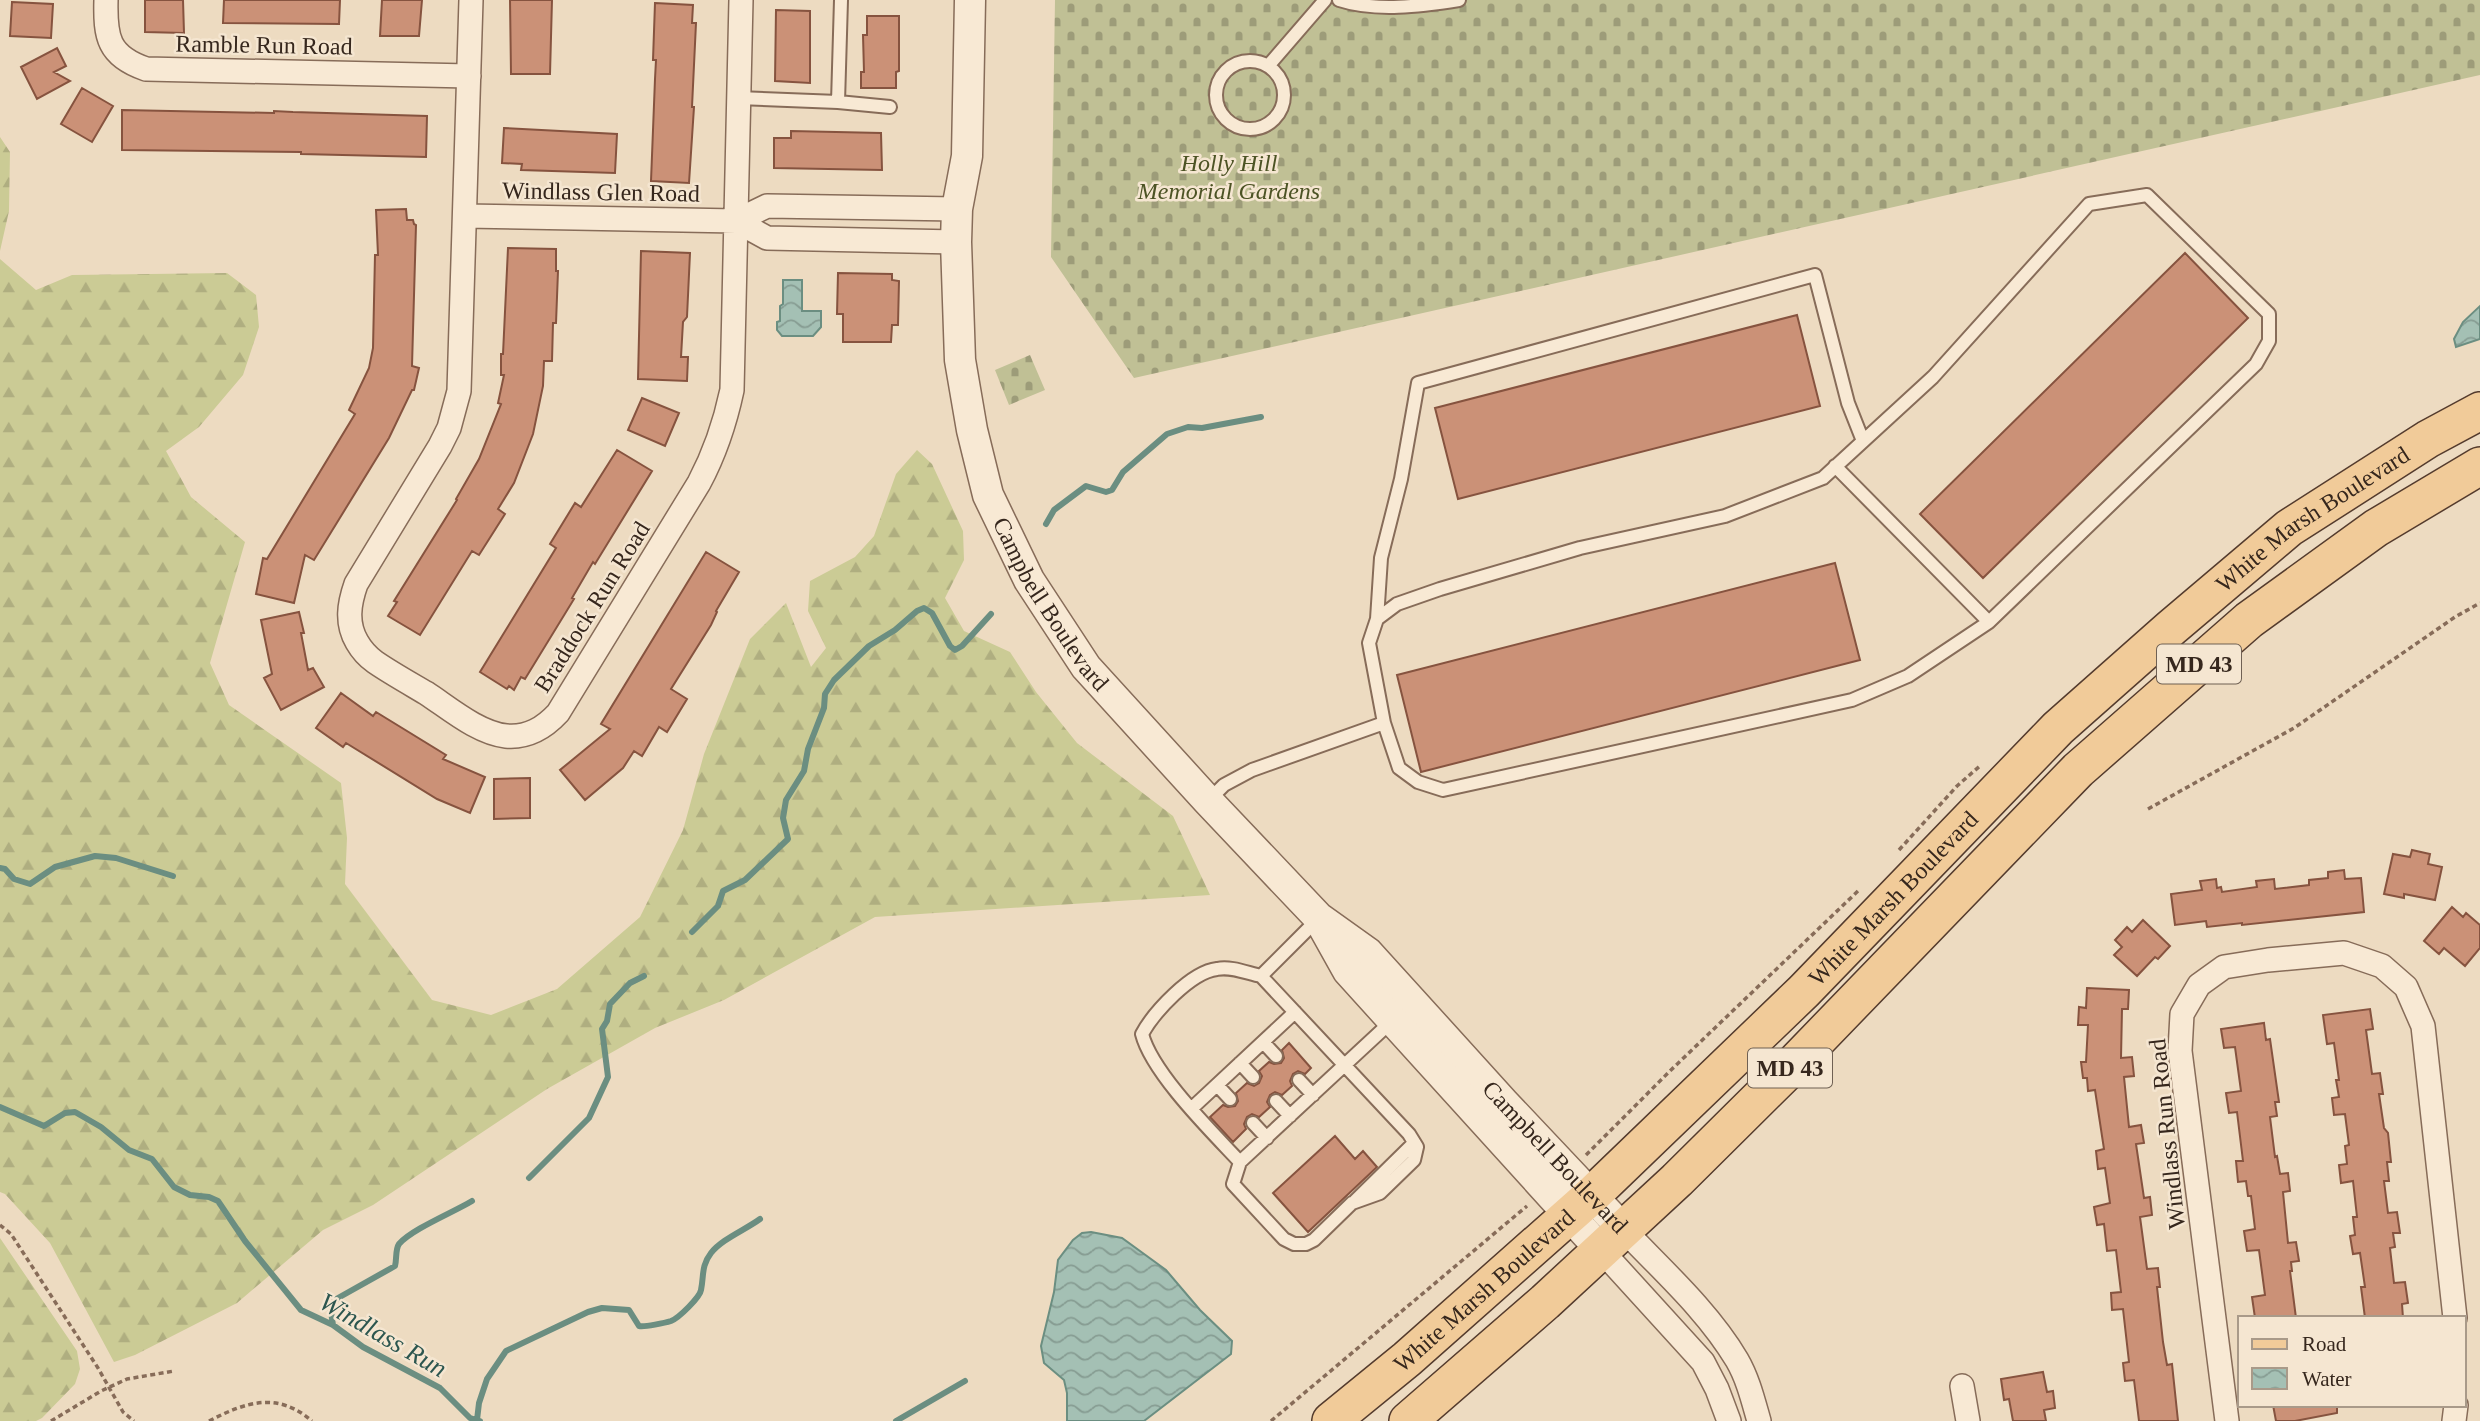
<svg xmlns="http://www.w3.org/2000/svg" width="2480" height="1421" viewBox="0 0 2480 1421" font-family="Georgia,serif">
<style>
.forest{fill:url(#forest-firs)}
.cemetery{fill:url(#cemetery-stones)}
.water{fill:url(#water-waves);stroke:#6b8e81;stroke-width:2}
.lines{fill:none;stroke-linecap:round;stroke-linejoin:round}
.stream{stroke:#6b8e81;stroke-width:6}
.building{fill:#cb9177;stroke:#86533f;stroke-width:2}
.service-casing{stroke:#876c59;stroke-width:16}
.minor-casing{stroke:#876c59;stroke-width:26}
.tertiary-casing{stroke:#876c59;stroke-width:33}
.primary-casing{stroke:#543b2d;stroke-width:40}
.path{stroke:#876c59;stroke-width:3.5;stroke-dasharray:5 3.5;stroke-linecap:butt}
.service{stroke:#f8e9d4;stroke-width:12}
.minor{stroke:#f8e9d4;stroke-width:23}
.tertiary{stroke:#f8e9d4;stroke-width:30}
.primary{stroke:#f1cb99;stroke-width:37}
.labels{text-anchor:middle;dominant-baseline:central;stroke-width:5;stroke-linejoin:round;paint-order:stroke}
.shield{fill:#f5e6d1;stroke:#6f6053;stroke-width:2}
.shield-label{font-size:23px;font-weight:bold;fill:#36271d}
.street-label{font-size:24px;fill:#36271d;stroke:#f5e6d1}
.park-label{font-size:24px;font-style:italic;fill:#4c5324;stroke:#f5e6d1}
.water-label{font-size:26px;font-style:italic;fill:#2c564f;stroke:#f5e6d1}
</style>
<defs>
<pattern id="forest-firs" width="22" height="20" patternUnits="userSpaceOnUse" patternTransform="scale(1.75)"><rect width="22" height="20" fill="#cbcb95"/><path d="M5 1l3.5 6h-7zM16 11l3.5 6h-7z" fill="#afae80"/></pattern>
<pattern id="cemetery-stones" width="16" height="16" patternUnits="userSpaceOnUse" patternTransform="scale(1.75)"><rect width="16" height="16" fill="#c0c095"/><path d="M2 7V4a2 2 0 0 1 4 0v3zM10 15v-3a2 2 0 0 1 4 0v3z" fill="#9d9c79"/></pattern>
<pattern id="water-waves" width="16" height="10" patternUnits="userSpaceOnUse" patternTransform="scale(1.75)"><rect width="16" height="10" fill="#a4c0b4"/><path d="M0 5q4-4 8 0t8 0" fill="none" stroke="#869c92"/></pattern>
</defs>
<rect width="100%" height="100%" fill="#eddbc1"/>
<path class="forest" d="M0 137 10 152 9 211 0 251Z
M0 259 36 290 72 275 227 273 256 295 259 327 243 375 199 427 166 451 191 497 245 542 210 663 229 705 341 783 347 838 345 884 432 1000 491 1015 557 989 640 917 683 830 704 754 750 639 786 603 811 667 826 648 808 611 810 581 855 557 874 536 896 474 917 450 932 464 963 531 964 560 945 598 964 631 1010 652 1036 692 1077 743 1173 816 1210 895 875 917 724 1000 655 1028 547 1089 373 1205 323 1230 237 1303 135 1355 114 1362 50 1243 5 1194 0 1192Z
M0 1238 77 1351 80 1369 75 1384 42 1418 36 1421H0Z"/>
<path class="cemetery" d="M1055 0H2480V75L1134 378 1051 257Z
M1030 355 1045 390 1009 405 995 370Z"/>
<path class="water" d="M783 280H802V311H821V327L813 336H782L777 330V322L780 321V306L783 304Z
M2480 306V339L2456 347 2454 339 2463 322Z
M1091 1232 1122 1238 1166 1270 1200 1310 1232 1341 1231 1354 1144 1421H1067V1393L1064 1380 1044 1363 1041 1346 1054 1292 1058 1260 1073 1240 1082 1233Z"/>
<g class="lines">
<path class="stream" d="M1046 524 1054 510 1086 486 1106 492 1112 490 1123 472 1167 434 1188 427 1202 428 1261 417
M0 868 5 869 14 879 30 884 55 867 95 856 116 858 173 876
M692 932 718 906 723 891 745 880 788 839 783 818 786 800 804 771 808 749 824 708 825 694 834 680 869 646 895 630 917 611 924 608 932 613 950 646 955 650 962 646 991 614
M0 1107 44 1126 65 1113 75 1112 101 1127 129 1150 152 1159 174 1187 190 1195 209 1197 218 1201 245 1241 301 1310 333 1325 363 1347 440 1388 470 1418 480 1421
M529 1178 589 1118 608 1077 602 1029 607 1021 610 1004 630 983 644 976
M333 1325 330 1305 338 1298 395 1266C397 1259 395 1250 399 1244 412 1229 454 1212 472 1201
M477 1420 479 1403 487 1379 506 1351 588 1312 602 1308 629 1310 639 1326C645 1327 665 1323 671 1321 679 1318 700 1297 701 1290 704 1276 701 1266 711 1253 722 1239 745 1230 760 1219
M896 1421 965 1381"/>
</g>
<path class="building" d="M145 0H183L184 33 145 32Z
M224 0H340L339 24 223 23Z
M382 0H422L419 36H380Z
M510 0H552L550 74H511Z
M12 2 53 4 51 38 10 36Z
M655 3 693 5 692 23H696L692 107H694L689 183 651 181 655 79 656 60H653Z
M776 10 810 11V83L775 81Z
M867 16H899V71L896 72V88H861V72H864L863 35H867Z
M57 48 66 66 54 72 70 81 37 99 21 67Z
M82 88 113 106 92 142 61 124Z
M122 110 274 113V111L293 112 427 116 426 157 301 154V152L122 150Z
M504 128 617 134 615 173 521 170 522 164 502 163Z
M791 131 881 133 882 170 774 168V138H791Z
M406 209 407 220H413L414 224 416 225 412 366 419 368 414 390H412L389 438 314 560 305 555 294 603 256 594 263 558 267 559 355 414 349 410 369 368 373 348 375 255H378L376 210Z
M508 248 556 249V271H558L556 323H553L552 361H544L543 386 533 434 514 483 498 509 505 514 479 555 472 551 420 635 388 616 397 602 394 601 457 500 456 499 479 459 501 404 498 403 504 375H501V354H503Z
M641 251 690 253 687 317 683 322 681 357H688L687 381 638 379Z
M2185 253 2248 318 1983 578 1920 514Z
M838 273 892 274V280L899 281 898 325H892L891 342H843V314H837Z
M1797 315 1820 406 1458 499 1435 408Z
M642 398 679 413 665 446 628 430Z
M617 450 652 471 595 564 593 562 572 598 574 599 525 679 521 677 514 690 509 686 507 689 480 672 556 548 550 544 575 503 581 507Z
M706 552 739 572 716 611 717 612 711 625 671 689 687 699 667 732 659 727 642 756 634 751 623 768 585 800 560 770 610 729 601 724Z
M1835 563 1860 660 1421 772 1397 675Z
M299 612 304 633H301L308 670 313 668 324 687 281 710 264 678 272 674 261 620Z
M341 693 373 716 376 712 446 755 443 759 485 777 470 813 437 799 346 743 343 747 316 728Z
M530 778V818L494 819V779Z
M2412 850 2430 854 2428 864 2442 867 2435 900 2404 894V898L2384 894 2393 854 2410 857Z
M2344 870 2345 879 2361 878 2364 912 2242 925V923L2207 927 2206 921 2175 925 2171 894 2202 890 2200 881 2216 879 2217 888 2221 887 2222 892 2257 887 2256 881 2274 879 2275 889 2309 885V880L2328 878V872Z
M2452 907 2463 917 2466 913 2480 925V948L2465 966 2444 948 2439 954 2424 941Z
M2143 920 2170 946 2158 959 2155 957 2137 976 2114 955 2122 947 2115 940 2127 927 2132 932Z
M2087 988 2129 990 2128 1009H2122L2121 1058 2132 1057 2134 1076 2124 1077 2129 1127 2141 1125 2144 1143 2136 1144 2144 1198 2150 1197 2152 1215 2140 1217 2147 1269 2158 1268 2160 1287H2157L2163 1342 2167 1365 2172 1364 2178 1421H2139L2134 1380 2125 1381 2123 1363 2129 1362 2123 1309 2112 1310 2111 1293 2121 1292 2116 1250 2107 1251 2104 1224 2097 1225 2094 1207 2110 1203 2105 1168 2098 1169 2096 1151 2104 1149 2095 1090 2088 1091 2087 1078H2083L2081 1062H2086L2088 1025H2078L2079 1007 2086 1008Z
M2370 1009 2373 1029 2366 1030 2372 1074 2380 1073 2383 1094H2379L2384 1128 2388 1133 2391 1162H2387L2389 1181H2384L2388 1213 2397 1212 2400 1233H2393L2395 1247 2390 1248 2394 1283 2405 1282 2408 1303 2402 1304 2403 1318H2365L2361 1287H2365L2360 1253 2353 1254 2350 1236 2355 1235 2353 1217H2357L2353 1181 2341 1183 2339 1165 2347 1164 2345 1146 2349 1145 2345 1114 2334 1115 2332 1098 2339 1097 2336 1080H2339L2334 1043 2327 1044 2323 1015Z
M2264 1023 2266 1040 2270 1039 2279 1102H2275L2277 1116 2270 1117 2275 1157 2277 1156 2280 1174 2288 1173 2290 1191 2283 1192 2288 1243 2296 1242 2299 1261 2291 1262 2292 1271H2290L2296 1318H2255L2252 1297 2265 1295 2259 1250 2247 1251 2244 1231 2255 1229 2251 1196H2248L2246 1181 2238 1182 2236 1161H2243L2237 1112 2229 1113 2226 1093 2241 1091 2235 1047 2224 1048 2221 1029Z
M1289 1043 1311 1068 1305 1074 1298 1071 1293 1074 1290 1081 1292 1086 1282 1095 1275 1092 1270 1095 1267 1102 1270 1107 1259 1117 1252 1114 1247 1117 1244 1124 1246 1129 1233 1142 1210 1117 1223 1105 1228 1107 1235 1106 1238 1101 1236 1093 1247 1083 1254 1086 1259 1083 1262 1076 1259 1071 1269 1062 1274 1064 1281 1063 1284 1058 1282 1050Z
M1335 1136 1355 1159 1363 1151 1377 1167 1308 1232 1273 1193Z
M2043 1372 2047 1392 2053 1391 2055 1408 2044 1410 2046 1421H2013L2009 1399 2004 1400 2001 1379Z
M2273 1405H2337V1413L2295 1421H2276Z"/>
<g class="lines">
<defs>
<path id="service" d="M1339 0C1376 12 1421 6 1459 0
M1216 95a34 34 0 1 1 68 0a34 34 0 1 1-68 0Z
M1268 66 1325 0
M738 98 838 102 890 107
M838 102 841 0
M2147 195 2269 314V341L2256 364 1989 622 1908 676 1852 700 1443 790 1418 782 1399 768 1384 723 1369 643 1377 619 1397 604 1440 589 1580 548 1725 516 1823 478 1933 377 2089 204Z
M1835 466 1989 622
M1377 619 1381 558 1401 479 1418 383 1815 275 1848 403 1863 441
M1209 800 1224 785 1252 770 1384 723
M1319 918 1261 976C1247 973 1231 966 1217 969 1191 972 1154 1012 1142 1034 1152 1073 1212 1132 1240 1162L1392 1021
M1263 1042 1276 1056
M1240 1063 1253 1077
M1299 1080 1313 1095
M1217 1085 1230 1099
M1276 1101 1290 1116
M1191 1109 1295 1012
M1253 1123 1267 1138
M1240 1162 1233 1184 1284 1239 1294 1244H1306L1314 1240 1352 1203 1380 1193 1414 1160 1417 1147 1409 1134 1261 976
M1355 1201 1414 1143"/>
<path id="minor" d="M106 0C105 37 108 56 146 69L469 76
M471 0 459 391 449 428 440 446 356 584C349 604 346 623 357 642 361 649 368 657 375 662 391 673 409 683 426 693 449 708 478 733 506 736 528 738 544 728 558 713L699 483C715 453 725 423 732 390L741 0
M465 216 736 221 767 238 956 242
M736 221 767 206 957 209
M1623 1229C1662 1270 1708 1311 1737 1360 1748 1379 1753 1400 1759 1421
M1601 1250 1703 1362 1717 1389 1729 1421
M1962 1386 1968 1421
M2227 1421 2180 1051 2182 1014 2199 985 2224 967 2268 960 2344 953 2382 966 2406 987 2423 1026 2455 1318
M2454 1421 2456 1405"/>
<g id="tertiary">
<path id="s1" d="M970 0 967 156 957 209 956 242 960 360 972 430 988 495 1029 580 1086 667 1208 801 1319 918 1368 953 1504 1103 1623 1229"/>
<path d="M1324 928 1348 971 1601 1250"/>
</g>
<g id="primary">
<path id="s2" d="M1331 1421 1407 1359 1591 1196 1804 991 2058 728 2171 628 2289 528 2428 439 2480 411"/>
<path d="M1408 1421 1545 1302 1677 1180 1785 1073 2078 770 2249 620 2376 528 2480 466"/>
</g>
</defs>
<use href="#service" class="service-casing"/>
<use href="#minor" class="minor-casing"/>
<use href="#tertiary" class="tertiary-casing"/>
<use href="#primary" class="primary-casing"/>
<path class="path" d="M2148 809 2294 728 2455 617 2480 603
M1899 850 1957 786 1981 765
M1586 1155 1671 1070 1859 890
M0 1225 11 1234 98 1368 123 1412 134 1421
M51 1421 101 1391 127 1379 174 1371
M209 1421C246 1402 277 1391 312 1421
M1271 1421 1527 1206"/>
<use href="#service" class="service"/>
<use href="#minor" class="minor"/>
<use href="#tertiary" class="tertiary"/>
<use href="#primary" class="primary"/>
</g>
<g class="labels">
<g class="shield">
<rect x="2157" y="644.5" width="84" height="39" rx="5"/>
<rect x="1748" y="1048.5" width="84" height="39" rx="5"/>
</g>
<g class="shield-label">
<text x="2199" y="664">MD 43</text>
<text x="1790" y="1068">MD 43</text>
</g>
<g class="street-label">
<text transform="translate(264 45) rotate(1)">Ramble Run Road</text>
<text transform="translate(601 192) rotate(1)">Windlass Glen Road</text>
<text stroke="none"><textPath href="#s2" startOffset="1335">White Marsh Boulevard</textPath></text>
<text stroke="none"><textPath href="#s1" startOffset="625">Campbell Boulevard</textPath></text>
<text transform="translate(592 607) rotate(-58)">Braddock Run Road</text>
<text stroke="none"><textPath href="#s2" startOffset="768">White Marsh Boulevard</textPath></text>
<text transform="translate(2167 1134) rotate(-96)">Windlass Run Road</text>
<text stroke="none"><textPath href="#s1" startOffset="1377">Campbell Boulevard</textPath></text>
<text stroke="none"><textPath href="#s2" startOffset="201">White Marsh Boulevard</textPath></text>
</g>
<g class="park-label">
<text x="1229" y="163">Holly Hill<tspan x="1229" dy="28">Memorial Gardens</tspan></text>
</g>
<g class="water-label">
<text transform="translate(383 1335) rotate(30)">Windlass Run</text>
</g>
</g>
<rect x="2238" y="1316" width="228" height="91" fill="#f5e6d1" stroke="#a99a89" stroke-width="2"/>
<rect x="2252" y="1339" width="35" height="10" fill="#f1cb99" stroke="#a99a89" stroke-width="2"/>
<text x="2302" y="1351" font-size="21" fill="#36271d">Road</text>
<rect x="2252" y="1368" width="35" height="21" fill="url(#water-waves)" stroke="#a99a89" stroke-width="2"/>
<text x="2302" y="1386" font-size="21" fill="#36271d">Water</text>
</svg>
